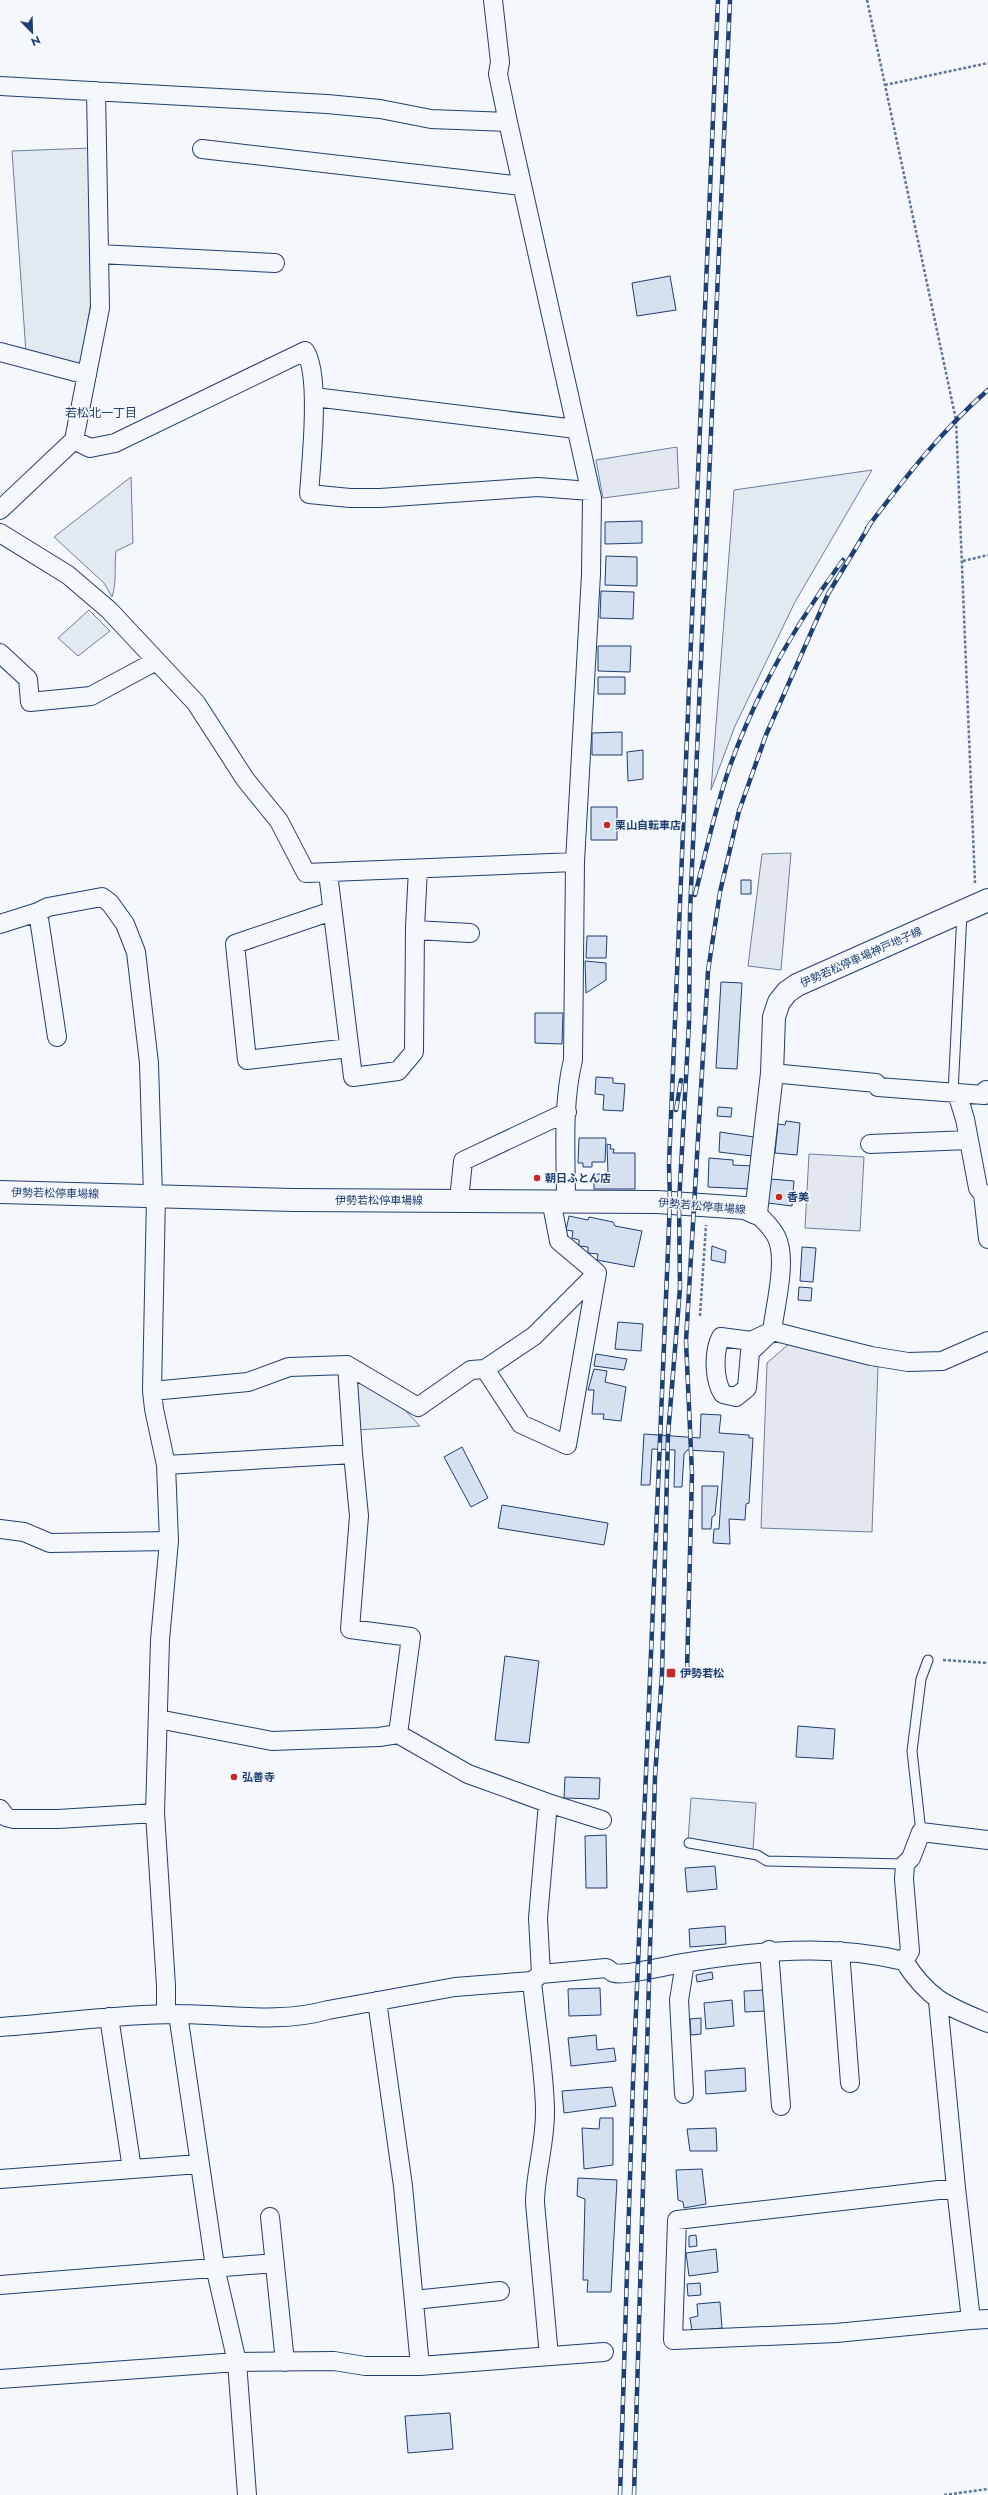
<svg xmlns="http://www.w3.org/2000/svg" width="988" height="2495" viewBox="0 0 988 2495" font-family="Jost,'Noto Sans JP',sans-serif">
<style>
.green{fill:#e3e9f0;stroke:#687fa3}
.parking{fill:#e3e8f0;stroke:#687fa3}
.building{fill:#d5e0f0;stroke:#1d3f73}
.lines{fill:none;stroke-linecap:round;stroke-linejoin:round}
.lane-casing{stroke:#1d3f73;stroke-width:11}
.street-casing{stroke:#1d3f73;stroke-width:20}
.secondary-casing{stroke:#1d3f73;stroke-width:24}
.path{stroke:#5e769c;stroke-width:2.5;stroke-dasharray:3 2;stroke-linecap:butt}
.lane{stroke:#f4f7fb;stroke-width:9}
.street{stroke:#f4f7fb;stroke-width:18}
.secondary{stroke:#f4f7fb;stroke-width:22}
.rail-casing{stroke:#1d3f73;stroke-width:4.5}
.rail{stroke:#f4f7fb;stroke-width:3;stroke-dasharray:9;stroke-linecap:butt}
.poi-dot{fill:#c62828;stroke:#f4f7fb;stroke-width:1.5}
.labels{text-anchor:middle;dominant-baseline:central;stroke-width:3;stroke-linejoin:round;paint-order:stroke}
.poi-label{font-size:11px;font-weight:bold;fill:#1d3f73;stroke:#f4f7fb;text-anchor:start}
.street-label{font-size:11px;fill:#1d3f73;stroke:#f4f7fb}
.neighbourhood-label{font-size:12px;fill:#1d3f73;stroke:#f4f7fb}
</style>
<rect width="100%" height="100%" fill="#f4f7fb"/>
<path class="green" d="M91 148 92 296 80 368 26 353 12 151Z
M872 470 795 602 735 726 711 790 734 490Z
M131 477 133 543 116 551C114 567 117 582 112 597L104 583 54 537Z
M89 610 110 631 78 656 58 638Z
M365 1381 398 1403 420 1426 357 1430 354 1385Z
M691 1798 756 1803 753 1850 688 1841Z"/>
<path class="parking" d="M677 447 679 488 603 498 596 460Z
M791 853 781 970 748 966 762 854Z
M809 1154 864 1157 860 1231 805 1228Z
M790 1343 878 1367 872 1532 761 1528 767 1363Z"/>
<path class="building" d="M670 276 676 310 637 316 632 283Z
M642 521V543L605 544V522Z
M606 556 637 557V586L605 585Z
M601 591 634 592 633 619 600 618Z
M598 646H631L630 672 598 671Z
M598 677H625V694H598Z
M622 732V755H592V733Z
M643 750V779L628 781 627 752Z
M591 807H617V840H591Z
M741 880H751V894H741Z
M587 936H607L606 958H586Z
M585 961 606 963V980L586 993Z
M721 982 742 983 737 1069 716 1068Z
M535 1013H563L562 1044 535 1043Z
M596 1077 613 1078V1083L625 1084 623 1111 603 1110 604 1095 595 1094Z
M718 1107 732 1108 731 1117 717 1116Z
M786 1121 800 1123 797 1155 775 1153 778 1124 785 1125Z
M720 1132 754 1137 752 1156 719 1152Z
M579 1138H606L605 1162H592V1167H583V1163H578Z
M607 1144 611 1145 610 1149H614L613 1153H635V1189H594V1174H608Z
M709 1158 733 1160V1165L752 1166 750 1189 708 1187Z
M771 1179 794 1181 792 1206 768 1203Z
M569 1216 588 1220 589 1217 613 1222 615 1226 642 1231 634 1267 597 1260 598 1254 588 1253V1247L579 1246V1240L572 1238 573 1231 566 1230Z
M712 1246 726 1251 725 1263 711 1260Z
M802 1247 816 1248 813 1282 800 1281Z
M799 1287 812 1288 811 1301 798 1300Z
M618 1322 643 1324 641 1351 615 1349Z
M596 1354 627 1359 624 1370 594 1366Z
M594 1369 607 1371 605 1382 626 1387 621 1421 603 1419 604 1414H592L594 1390H588Z
M701 1414 721 1415 719 1433 749 1435V1438H753L749 1503 746 1504 745 1520 729 1519 730 1544 713 1543 714 1529H719L724 1452 687 1450 684 1454 682 1487H674L675 1450 652 1449 650 1485H641L644 1434 700 1438Z
M462 1447 488 1498 471 1507 444 1457Z
M702 1486H718L715 1515 712 1517 711 1529H702Z
M502 1505 608 1523 604 1545 498 1528Z
M505 1656 539 1661 529 1743 495 1740Z
M798 1726 835 1729 833 1759 796 1757Z
M565 1777 600 1778 599 1799 564 1798Z
M606 1835 607 1888H586L585 1836Z
M715 1866 717 1889 687 1892 685 1868Z
M725 1926 726 1944 690 1947 689 1929Z
M712 1972 713 1979 697 1982 696 1975Z
M600 1988 601 2015 569 2016 568 1989Z
M765 1990 766 2011 745 2012 744 1991Z
M732 2000 734 2026 706 2029 704 2003Z
M701 2018V2034L691 2035 690 2019Z
M596 2035 597 2050 614 2048 616 2061 571 2066 568 2038Z
M745 2068 746 2091 706 2094 705 2071Z
M612 2087 616 2106 564 2113 562 2091Z
M600 2118H613V2165L584 2169 582 2128 599 2129Z
M716 2128 717 2151H690L687 2129Z
M702 2169 706 2204 684 2208 683 2202 678 2200 676 2170Z
M578 2178 617 2180 611 2292H587L588 2280H583L585 2199 577 2196Z
M696 2235 697 2246 689 2247V2236Z
M716 2249 718 2272 689 2276 686 2253Z
M700 2283 701 2295 688 2296 687 2284Z
M720 2302 722 2328 692 2331 690 2318 698 2316 697 2304Z
M450 2413 453 2449 408 2453 405 2416Z"/>
<g class="lines">
<defs>
<path id="lane" d="M953 1093 962 913
M921 1832 912 1751 921 1679 928 1660
M689 1843 757 1855 767 1861 905 1864"/>
<path id="street" d="M493 0 500 62 498 74 508 122 592 498 591 574 575 862 573 1060C562 1105 566 1155 566 1201
M0 86 327 104 380 109 431 119 508 122
M202 149 522 186
M99 254 275 263
M0 352 87 375
M314 397 576 429
M74 440 90 448 115 443 305 351C321 374 311 463 309 494L350 498H380L538 487 590 491
M0 510 74 440 100 308 96 91
M0 533 68 575 109 610 196 703 245 779 279 821 306 873 575 862
M0 653 28 679 30 702 91 696 156 661
M328 873 353 1077 398 1071 414 1052 415 927 418 869
M332 911 235 944 247 1060 349 1048
M0 924 38 912
M415 930 470 933
M57 1037 38 912 48 907 102 897 110 903 125 924 136 952 149 1063 153 1196
M772 1073 876 1083 878 1087 984 1095 986 1090
M957 1093 965 1119 978 1188 983 1194 988 1239
M870 1144 969 1140
M156 1196 152 1391 154 1409 166 1465 169 1541 160 1640 155 1813 166 1986V2014
M459 1200 463 1161 567 1112
M756 1213C764 1220 771 1227 776 1236 788 1258 775 1306 772 1331L871 1356 908 1362 942 1361 988 1341
M772 1331 750 1352 747 1388 736 1397 723 1394C714 1381 713 1352 721 1337L751 1341Z
M347 1365 418 1407 471 1370 485 1369 534 1336 597 1273 559 1241 551 1200
M485 1369 521 1424 567 1445 597 1273
M152 1391 248 1382 289 1367 347 1365 353 1454
M166 1465 353 1454 359 1516 350 1629 411 1637 398 1734
M0 1529 24 1532 50 1543 169 1541
M158 1719 272 1741 379 1737 398 1734 468 1774 548 1803 538 1918 541 1974
M548 1803 602 1820
M0 1809 6 1817 14 1819H58L155 1813
M769 1950 781 2106
M840 1951 850 2083
M904 1961 910 1951 904 1879 905 1864 911 1858 921 1832 988 1840
M532 1981C536 2024 544 2067 545 2109 546 2142 535 2172 535 2203L549 2356
M938 2001 956 2188
M178 2014 215 2267 237 2362 247 2495
M109 2017 132 2169
M0 2027C59 2023 118 2014 177 2014 227 2014 279 2024 328 2010L455 1987 532 1981 541 1974 606 1968C609 1969 611 1972 614 1973 624 1976 670 1965 683 1963 757 1951 830 1943 904 1961 929 2000 947 2006 988 2023
M684 2094 679 2000 685 1963
M0 2179 199 2164
M956 2188 971 2320 836 2333 673 2340 677 2220Z
M270 2217 285 2362
M0 2285 275 2263
M414 2300 500 2291
M971 2320 988 2319
M420 2366 604 2352
M0 2379 237 2362 334 2361 365 2366H420L403 2186 377 2001"/>
<path id="secondary" d="M0 1192 294 1200 657 1202 745 1208 756 1213 772 1073 774 1017 779 1002 787 992 797 985 988 900"/>
</defs>
<use href="#lane" class="lane-casing"/>
<use href="#street" class="street-casing"/>
<use href="#secondary" class="secondary-casing"/>
<path class="path" d="M867 0 956 420 975 883
M885 85 988 63
M963 561 988 555
M700 1316 706 1225
M943 1660 988 1663
M944 2495 988 2489"/>
<use href="#lane" class="lane"/>
<use href="#street" class="street"/>
<use href="#secondary" class="secondary"/>
<defs>
<path id="rail" d="M867 528C904 479 942 430 988 390
M695 895C706 852 715 808 730 766 756 693 797 622 843 560
M676 1110 681 1080
M687 1672 692 1473 686 1341 708 971 720 892 739 811 766 735 828 594 871 523
M620 2495 633 2082 670 1202 669 1164 718 0
M634 2495 655 1777 662 1674 668 1435 680 1288 679 1203 689 1023 690 912 730 0"/>
</defs>
<use href="#rail" class="rail-casing"/>
<use href="#rail" class="rail"/>
</g>
<g class="poi-dot">
<circle cx="607" cy="825" r="4"/>
<circle cx="537" cy="1178" r="4"/>
<circle cx="779" cy="1197" r="4"/>
<rect x="666" y="1668" width="10" height="10" rx="2"/>
<circle cx="234" cy="1777" r="4"/>
</g>
<g class="labels">
<g class="poi-label">
<text x="615" y="825">栗山自転車店</text>
<text x="545" y="1178">朝日ふとん店</text>
<text x="787" y="1197">香美</text>
<text x="680" y="1673">伊勢若松</text>
<text x="242" y="1777">弘善寺</text>
</g>
<g class="street-label">
<text transform="translate(861 957) rotate(-24)">伊勢若松停車場神戸地子線</text>
<text transform="translate(55 1193) rotate(1)">伊勢若松停車場線</text>
<text x="379" y="1200">伊勢若松停車場線</text>
<text transform="translate(702 1206) rotate(5)">伊勢若松停車場線</text>
</g>
<g class="neighbourhood-label">
<text x="101" y="413">若松北一丁目</text>
</g>
</g>
<g transform="translate(32 32) rotate(157)" stroke="#f4f7fb" stroke-width="3" paint-order="stroke">
<path d="M0-3L7 15L0 10L-7 15Z" fill="#1d3f73"/>
<text y="-6" font-size="11" font-weight="bold" text-anchor="middle" fill="#1d3f73">N</text>
</g>
</svg>
